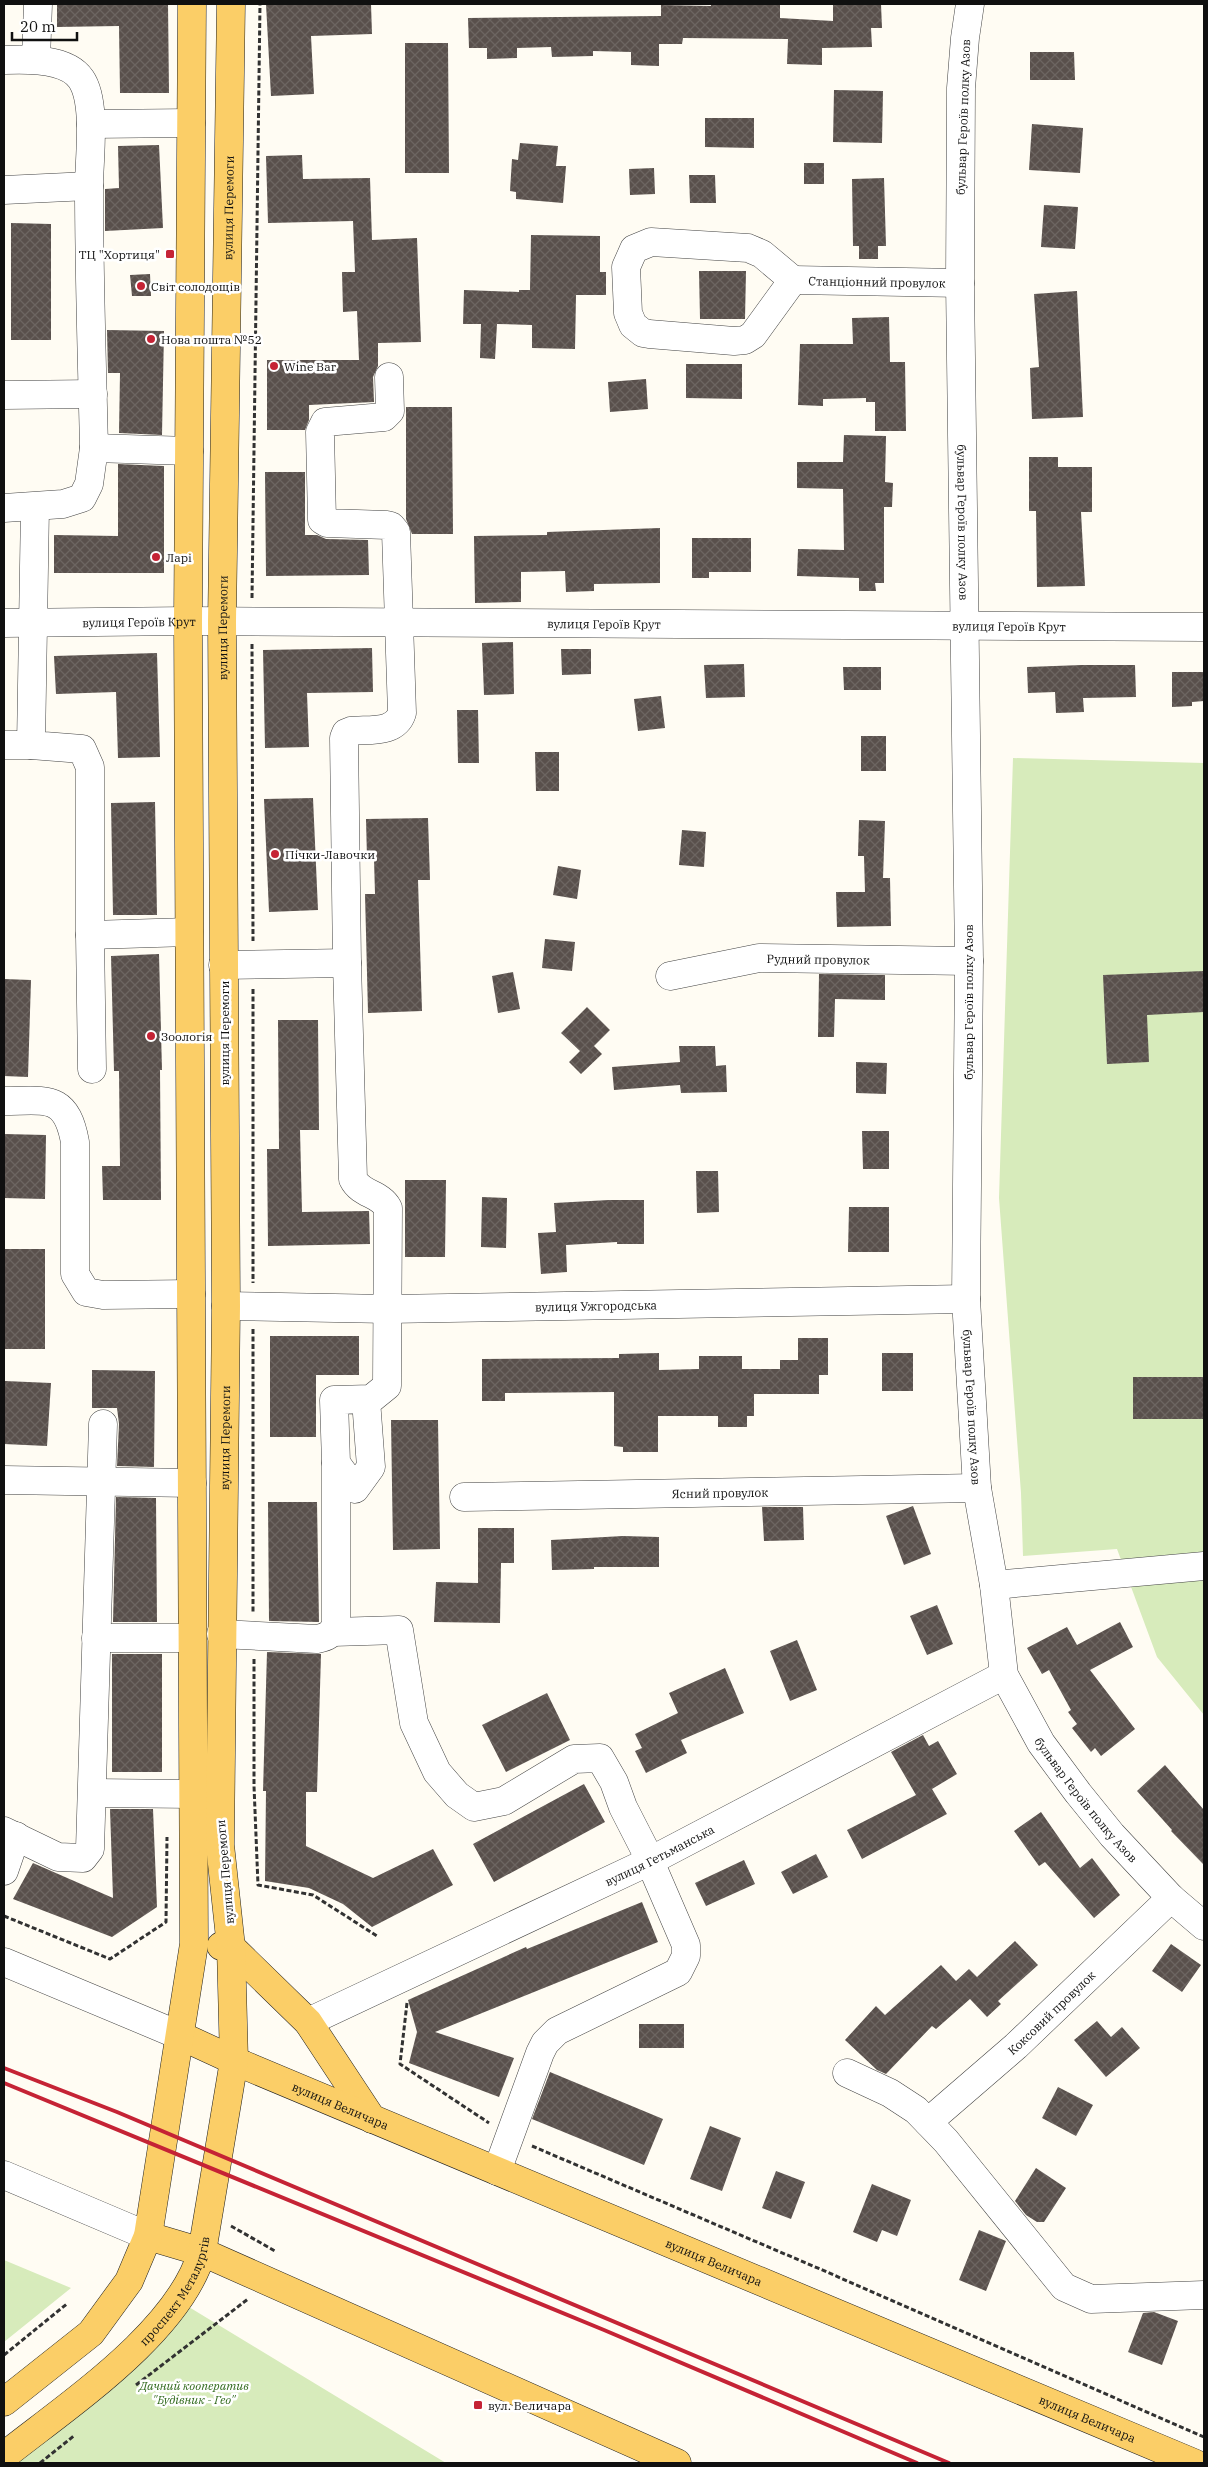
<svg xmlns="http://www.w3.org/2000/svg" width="1208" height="2467" viewBox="0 0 1208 2467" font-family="'IBM Plex Serif',serif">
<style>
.grass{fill:#d7ebbb}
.building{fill:url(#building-cross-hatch)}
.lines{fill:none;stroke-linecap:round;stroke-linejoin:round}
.minor-casing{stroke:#434343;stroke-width:29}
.major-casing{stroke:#212121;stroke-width:29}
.path{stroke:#323232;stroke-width:3;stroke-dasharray:5 2.5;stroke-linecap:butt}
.minor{stroke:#fff;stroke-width:28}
.major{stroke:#fbce67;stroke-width:28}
.rail{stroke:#c52335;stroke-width:4}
.poi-dot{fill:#c52335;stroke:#fff;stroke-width:2}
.labels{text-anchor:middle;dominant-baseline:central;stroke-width:5;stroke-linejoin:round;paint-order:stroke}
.street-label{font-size:12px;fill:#101010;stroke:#fff}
.poi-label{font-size:12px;fill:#101010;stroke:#fff;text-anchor:start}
.park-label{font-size:12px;font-style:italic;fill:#326b1e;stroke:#fff}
</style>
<defs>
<pattern id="building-cross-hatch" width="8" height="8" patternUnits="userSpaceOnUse" patternTransform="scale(1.25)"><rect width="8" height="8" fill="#59504c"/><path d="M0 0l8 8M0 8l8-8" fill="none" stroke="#6c6561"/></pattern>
</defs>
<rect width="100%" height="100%" fill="#fffcf3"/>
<path class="grass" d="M1013 758 1204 763V1715L1157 1657 1117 1549 1023 1556 1021 1493 999 1198Z
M4 2260 71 2288 4 2342Z
M179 2301 446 2463H4Z"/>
<path class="building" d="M57 4H168L169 93H120L119 26 57 27Z
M266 4H371L372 34 311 36 314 94 271 96Z
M711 4H780V18L833 21V4H881L882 28H871L872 47 822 48V65L787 64 788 39 683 38 682 44H659V66L631 65V52L593 51V56L552 57 551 47 517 48V58L487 59V48H469L468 18 661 16V5L711 6Z
M405 43H448L449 173H405Z
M1030 52H1074L1075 80H1030Z
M834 90 883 91 882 143 833 142Z
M705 118H754V148L705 147Z
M1032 124 1083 128 1080 173 1029 170Z
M520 143 558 146 556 166H566L563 203 516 199V192L510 191 512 159 518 160Z
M159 145 163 228 105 231V189L119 188 118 146Z
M302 155 303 179 370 178 372 240 417 238 421 342 378 343V366L373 377 374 402 309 405V420L305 430H267V360H359L357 311 343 312 342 272H355L353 221 268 223 266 156Z
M804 163H824V184H804Z
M654 168 655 194 630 195 629 169Z
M689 175H715L716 203H690Z
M884 178 886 246H878V259H859V246H853L852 179Z
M1044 205 1078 207 1075 249 1041 247Z
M11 223 51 224V340H11Z
M531 235 600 236V272H606V295H576L575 349 532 348V325L497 324 495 359 480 358 481 324H463L464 290 519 292V290H530Z
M699 271H746L745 319H700Z
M150 274 151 296H132L130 275Z
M1077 291 1083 417 1032 419 1030 368 1039 367 1034 294Z
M889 317 890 362H905L906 431H875V402H866V398L823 399V406L798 405 800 344H853L852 318Z
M107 330 164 331 162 435 119 433 120 373H108Z
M686 364H742V399L686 398Z
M646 379 648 409 610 412 608 382Z
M406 407H452L453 534H412L406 519Z
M844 435 886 436 885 482 893 483 892 507H884V583H875L876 591H859V578L797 576 798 549 844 550 843 489 797 488V462H843Z
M1029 457H1058V467H1092V512H1081L1085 586 1037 587 1036 511H1029Z
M118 464 164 466V573H54V535L118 536Z
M265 472H305V535H317L326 539 368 540 369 575 266 576Z
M660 528V583L594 584V591L566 592 565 571 521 572V602L475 603 474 536 547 535V532Z
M692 538H751V572H709V578H692Z
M513 642 514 694 484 695 482 643Z
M372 648 373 692 307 693 309 747 265 748 263 650Z
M561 649H591V674L562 675Z
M157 653 160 757 118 758 116 692 56 694 54 656Z
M744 664 745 697 706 698 704 665Z
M1082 665H1135L1136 697 1083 698 1084 712 1056 713 1055 692 1028 693 1027 667Z
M843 667H881V690H844Z
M1172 672H1204V701L1192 702V706L1172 707Z
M661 696 665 728 638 731 634 699Z
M457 710H478L479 763H458Z
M861 736H886V771H861Z
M535 752H559V791H536Z
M313 798 318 910 269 912 264 799Z
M155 802 157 915H113L111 803Z
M428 818 430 880H418L422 1011 368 1013 365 894H375L374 859H367L366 819Z
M859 820 885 821 883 878H890L891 926 837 927 836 892H865L864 856H858Z
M682 830 706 832 704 867 679 865Z
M558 866 581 870 577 899 553 895Z
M545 939 575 942 572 971 542 968Z
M159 954 162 1070H160L161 1200H103L102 1166H120L119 1071H114L111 956Z
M1204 971V1012L1147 1015 1149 1062 1107 1064 1103 975Z
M513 972 520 1009 498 1013 492 976Z
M819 974 885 975V1000L835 999 834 1037H818Z
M4 979 31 980 28 1077 4 1076Z
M587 1007 610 1030 594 1046 602 1054 581 1074 569 1062 580 1051 561 1033Z
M278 1020H318L319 1130H300L302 1212 369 1211 370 1244 268 1246 267 1149H279Z
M679 1046H715L716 1066 726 1065 727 1092 681 1093 680 1085 614 1090 612 1067 680 1062Z
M856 1062 887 1063 886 1094 856 1093Z
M862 1131H889V1169H863Z
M4 1134 46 1135 45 1199 4 1198Z
M696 1171H718L719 1212 697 1213Z
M405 1180H446L445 1257H405Z
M482 1197 507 1198 506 1248 481 1247Z
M609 1200H644V1244H617V1242L566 1245 567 1272 541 1274 538 1233 556 1232 554 1203Z
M849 1207H889V1252H848Z
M4 1249H45V1349H4Z
M270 1336H359V1375H316V1437H270Z
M798 1338H828V1375H819V1394H754V1416H747V1427H718V1416H658V1452H623V1447L614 1446V1392L505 1393V1401H482V1359L619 1358V1354L659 1353V1370L699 1369V1356H742V1369H780V1360H798Z
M882 1353H913V1391H882Z
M92 1370 155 1371 154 1467 117 1466 119 1424 117 1408H92Z
M1133 1377H1204V1419H1133Z
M5 1381 51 1383 47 1446 4 1444Z
M391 1420H438L440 1549 393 1550Z
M116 1497 156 1498 157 1622H113Z
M268 1502H317L319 1622 269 1621Z
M913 1506 931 1554 904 1565 886 1516Z
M762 1507H803L804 1540 764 1541Z
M478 1528H514V1563H501L500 1623 434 1622 436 1582 478 1583Z
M623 1536 659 1537V1567H594V1569L552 1570 551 1540Z
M937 1605 953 1644 927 1655 910 1616Z
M1120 1622 1133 1647 1090 1670 1135 1729 1101 1756 1095 1748 1091 1752 1072 1728 1077 1724 1068 1712 1071 1710 1049 1670 1042 1674 1027 1648 1067 1627 1077 1645Z
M797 1640 817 1690 790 1701 770 1651Z
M267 1652 321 1654 317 1792H306V1846L373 1878 433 1849 453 1885 372 1927 343 1904 309 1888 265 1881 266 1791H263Z
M112 1654H162V1772H112Z
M725 1668 744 1713 681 1740 687 1753 646 1773 635 1751 642 1748 635 1734 678 1713 669 1693Z
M547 1693 570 1740 506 1772 482 1725Z
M923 1735 929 1746 938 1741 957 1774 932 1789 947 1814 862 1859 847 1830 916 1795 891 1752Z
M1165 1765 1204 1810V1865L1171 1831 1172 1830 1137 1791Z
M584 1784 605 1822 494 1882 473 1844Z
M110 1809H153L157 1907 112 1937 13 1899 33 1863 113 1898Z
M1041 1812 1080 1868 1092 1858 1120 1895 1094 1918 1045 1862 1039 1866 1014 1831Z
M816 1854 828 1877 793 1894 781 1872Z
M744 1860 755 1884 706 1906 695 1883Z
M642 1902 658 1942 435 2032 514 2058 499 2097 409 2063 417 2032 408 2000 526 1947 527 1949Z
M1015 1941 1038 1965 998 2001 1001 2004 987 2017 970 1999 936 2029 932 2026 886 2074 877 2070 845 2040 876 2006 885 2015 941 1965 956 1981 969 1969 977 1977Z
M1171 1944 1201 1965 1182 1992 1152 1971Z
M1097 2021 1111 2037 1122 2027 1140 2048 1106 2077 1074 2040Z
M639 2024H684V2048H639Z
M550 2072 663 2119 644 2165 532 2119Z
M1058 2087 1093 2105 1076 2136 1042 2118Z
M710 2126 741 2138 722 2191 690 2179Z
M1036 2168 1066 2188 1044 2222H1037L1026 2215 1015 2201Z
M776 2171 805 2182 791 2219 762 2208Z
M872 2184 911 2200 897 2236 882 2230 877 2242 853 2232Z
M979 2230 1006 2241 986 2291 959 2280Z
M1154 2312 1178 2321 1162 2365 1128 2352 1143 2313Z"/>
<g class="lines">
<defs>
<g id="minor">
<path id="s1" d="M970 4 965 38 961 88 960 283 969 961 966 1299 977 1488 994 1585 1004 1675 1041 1743 1078 1793 1112 1835 1171 1898 1204 1926"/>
<path d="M36 59 38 4"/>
<path d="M4 60C26 59 67 58 81 79 97 102 89 159 89 187 89 274 92 361 94 448L89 484 82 498 63 504 4 508"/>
<path d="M91 124 191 123"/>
<path d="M4 190 89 186"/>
<path d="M651 242 748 248 762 254 793 280 753 335 745 340 734 341 649 334 643 333 633 325 628 313 626 267 634 249Z"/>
<path id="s2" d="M793 280 960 283"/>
<path d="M4 395 93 394"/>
<path d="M94 448 189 451"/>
<path d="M35 507 31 745 82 749 90 767V935L189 932"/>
<path id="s3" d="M4 623 188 621 1204 627"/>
<path d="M4 745H31"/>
<path d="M90 935 92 1069"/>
<path d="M347 963 353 1179C361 1195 380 1193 388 1208L387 1386 371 1399 334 1400 336 1463 355 1489 371 1467 366 1400"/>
<path d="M223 965 347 963 344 738 346 733 351 731C369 729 395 734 402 713L396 532 391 526 387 525 327 523 322 520 320 432 325 422 384 417 390 411 389 377"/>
<path id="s4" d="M670 976 759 958 969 961"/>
<path d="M4 1101C46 1101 66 1093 75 1142V1274L86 1292 103 1295 191 1294"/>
<path id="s5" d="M226 1306 388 1309 966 1299"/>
<path d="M4 1480 192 1483"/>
<path id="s6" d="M464 1497 977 1488"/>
<path d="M994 1585 1204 1566"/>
<path d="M333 1632 399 1630 414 1723 437 1772 457 1795 474 1807 504 1801 574 1759 600 1758 614 1782 623 1807 645 1850 686 1945V1956L678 1972 557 2031 545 2043 540 2053 497 2171"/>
<path d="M221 1634 317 1639C327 1637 331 1635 336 1625V1463"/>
<path d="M96 1638H192"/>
<path d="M93 1793 193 1794"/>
<path d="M4 1831 58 1857 83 1858 90 1849 103 1424"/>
<path d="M4 1871 16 1836"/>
<path d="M4 1962 181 2036"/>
<path id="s7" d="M308 2022 648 1862 1004 1675"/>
<path d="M847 2073 890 2093 916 2110 946 2141 1064 2287 1091 2299 1204 2295"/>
<path id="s8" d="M928 2122 1016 2046 1171 1898"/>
<path d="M4 2175 148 2236"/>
</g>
<g id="major">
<path d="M221 1946 231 1947 308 2022 372 2119"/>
<path id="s9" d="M181 2036 244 2065 1194 2463"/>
<path d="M148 2236 202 2252 677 2463"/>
<path d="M4 2402 91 2333 129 2281 148 2236 194 1944 188 621 192 4"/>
<path id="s10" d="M4 2456C68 2405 179 2332 202 2252L234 2061 231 1947 220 1845 226 1306 222 621 231 4"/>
</g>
</defs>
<use href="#minor" class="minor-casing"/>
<use href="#major" class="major-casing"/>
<path class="path" d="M252 598 260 4
M252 644 253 941
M253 989V1283
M253 1329V1613
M254 1659V1786L258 1885 313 1895 377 1936
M4 1916 110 1959 166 1922 167 1837
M407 2003 400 2064 489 2123
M532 2146 820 2269 1204 2437
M231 2226 275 2251
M4 2355 68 2303
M136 2385 248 2299
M40 2463 75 2435"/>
<use href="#minor" class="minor"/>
<use href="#major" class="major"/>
<path class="rail" d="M4 2068 117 2112 949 2463
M4 2083 604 2330 917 2463"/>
</g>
<g class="poi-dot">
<rect x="165" y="249" width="10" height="10" rx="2.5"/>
<circle cx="141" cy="286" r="5"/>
<circle cx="151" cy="339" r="5"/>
<circle cx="274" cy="366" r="5"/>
<circle cx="156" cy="557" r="5"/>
<circle cx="275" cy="854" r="5"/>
<circle cx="151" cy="1036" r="5"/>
<rect x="473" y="2400" width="10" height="10" rx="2.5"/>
</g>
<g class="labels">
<g class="street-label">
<text transform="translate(963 117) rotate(-88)">бульвар Героїв полку Азов</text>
<text stroke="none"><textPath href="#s10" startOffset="2336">вулиця Перемоги</textPath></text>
<text stroke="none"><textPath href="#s2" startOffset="84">Станціонний провулок</textPath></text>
<text stroke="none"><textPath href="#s1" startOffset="519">бульвар Героїв полку Азов</textPath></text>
<text stroke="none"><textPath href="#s3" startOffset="135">вулиця Героїв Крут</textPath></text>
<text stroke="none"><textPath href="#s3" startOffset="600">вулиця Героїв Крут</textPath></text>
<text stroke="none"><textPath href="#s3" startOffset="1005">вулиця Героїв Крут</textPath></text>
<text stroke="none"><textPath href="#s10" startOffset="1916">вулиця Перемоги</textPath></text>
<text stroke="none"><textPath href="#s4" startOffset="150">Рудний провулок</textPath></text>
<text transform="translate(968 1002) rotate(-90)">бульвар Героїв полку Азов</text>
<text transform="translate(224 1033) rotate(-90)">вулиця Перемоги</text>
<text stroke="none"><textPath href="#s5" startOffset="370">вулиця Ужгородська</textPath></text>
<text stroke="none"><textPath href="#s1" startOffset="1404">бульвар Героїв полку Азов</textPath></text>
<text stroke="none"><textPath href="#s10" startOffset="1106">вулиця Перемоги</textPath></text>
<text stroke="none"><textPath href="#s6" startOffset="256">Ясний провулок</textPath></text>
<text stroke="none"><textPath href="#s1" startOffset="1824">бульвар Героїв полку Азов</textPath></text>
<text stroke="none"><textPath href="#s7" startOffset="389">вулиця Гетьманська</textPath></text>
<text transform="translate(225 1872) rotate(-95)">вулиця Перемоги</text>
<text stroke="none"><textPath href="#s8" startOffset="165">Коксовий провулок</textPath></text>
<text stroke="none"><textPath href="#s9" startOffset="174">вулиця Величара</textPath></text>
<text stroke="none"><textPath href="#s9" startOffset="579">вулиця Величара</textPath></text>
<text stroke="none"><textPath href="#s10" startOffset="241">проспект Металургів</textPath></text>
<text stroke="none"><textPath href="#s9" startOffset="984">вулиця Величара</textPath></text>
</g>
<g class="poi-label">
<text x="160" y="254" text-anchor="end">ТЦ "Хортиця"</text>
<text x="151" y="286">Світ солодощів</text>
<text x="161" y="339">Нова пошта №52</text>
<text x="284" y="366">Wine Bar</text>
<text x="166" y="557">Ларі</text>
<text x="285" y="854">Пічки-Лавочки</text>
<text x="161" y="1036">Зоологія</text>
<text x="488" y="2405">вул. Величара</text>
</g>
<g class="park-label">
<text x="194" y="2385">Дачний кооператив<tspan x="194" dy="14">"Будівник - Гео"</tspan></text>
</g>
</g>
<rect width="1208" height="2467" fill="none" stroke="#101010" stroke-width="10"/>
<path d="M12 32v8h65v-8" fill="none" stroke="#101010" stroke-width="2.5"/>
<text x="20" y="32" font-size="15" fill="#101010" stroke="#ffffff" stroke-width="4" paint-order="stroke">20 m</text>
</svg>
